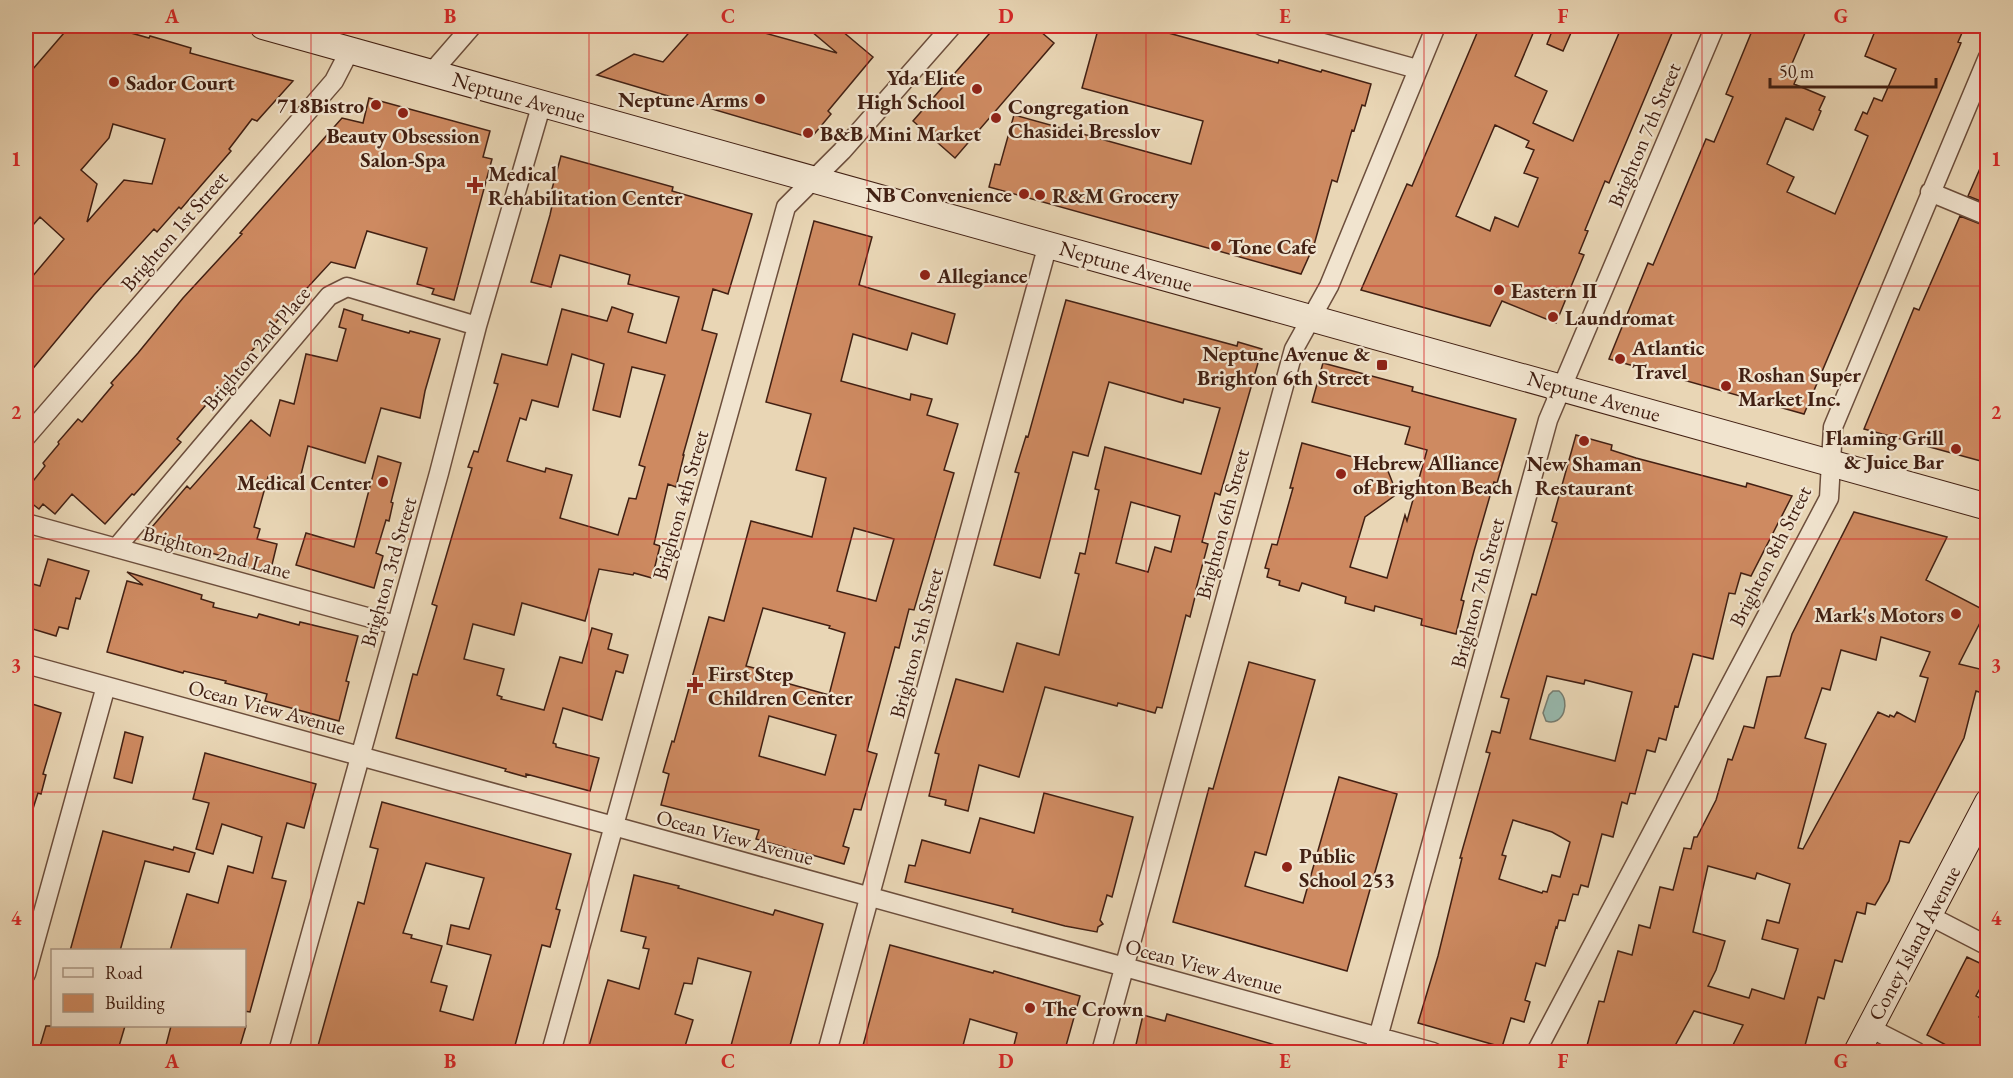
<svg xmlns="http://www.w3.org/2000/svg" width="2013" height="1078" viewBox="0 0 2013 1078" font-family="'EB Garamond',serif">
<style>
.water{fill:#97b9ae;stroke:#757c70;stroke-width:1.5}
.building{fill:#ce8a61;stroke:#422013;stroke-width:1.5;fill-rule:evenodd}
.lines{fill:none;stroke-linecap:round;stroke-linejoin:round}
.minor-casing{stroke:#6c4e3c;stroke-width:21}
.secondary-casing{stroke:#422013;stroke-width:28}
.minor{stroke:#f1e4cf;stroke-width:18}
.secondary{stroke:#f1e4cf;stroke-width:26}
.grid{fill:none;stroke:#d62828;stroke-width:1.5;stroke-opacity:0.55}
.poi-dot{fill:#8f2418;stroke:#f1e4cf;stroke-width:2}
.labels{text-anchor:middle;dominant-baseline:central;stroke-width:4.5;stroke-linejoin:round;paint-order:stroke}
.poi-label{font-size:21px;font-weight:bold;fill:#422013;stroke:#f1e4cf;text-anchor:start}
.street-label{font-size:21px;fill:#422013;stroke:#f1e4cf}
.neatline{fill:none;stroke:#d62828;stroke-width:2}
.grid-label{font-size:20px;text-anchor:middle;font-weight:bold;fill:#d62828}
</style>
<rect width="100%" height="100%" fill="#e9d6b5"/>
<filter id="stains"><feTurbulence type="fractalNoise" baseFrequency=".00333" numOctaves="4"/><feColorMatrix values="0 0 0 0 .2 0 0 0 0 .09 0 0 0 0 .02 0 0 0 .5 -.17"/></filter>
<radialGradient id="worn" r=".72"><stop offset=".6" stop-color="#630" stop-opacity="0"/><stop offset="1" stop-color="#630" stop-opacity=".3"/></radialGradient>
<path class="water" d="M1553 691H1559C1571 701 1564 727 1546 721L1543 713 1549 695Z"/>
<path class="building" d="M70 26H106L149 38 150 36 191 48 190 53 293 81 257 121 252 119 229 149 231 151 192 196 181 209 179 207 157 232 154 229 94 295 26 377V284L64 239 40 217 26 233V77ZM113 124 165 139 152 184 124 180 87 222 97 184 81 170 109 138Z
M695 26H739L837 53 805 26H836L873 57 828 111 831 114 811 138 597 75 634 54 663 62Z
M996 26H1034L1054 43 955 158 913 121Z
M1099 26H1143L1278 63 1279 60 1321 72 1322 70 1371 84 1365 106 1362 105 1354 131 1352 130 1337 182 1332 180 1314 245 1301 274 989 187 995 164 1000 165 1014 115 1191 164 1203 121 1082 88Z
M1480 26H1522L1534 31 1515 76 1547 91 1533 123 1573 141 1622 26H1675L1609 183 1605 181 1585 230 1588 231 1579 253 1584 255 1556 323 1502 301 1490 326 1361 290 1407 184 1412 186ZM1495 125 1529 141 1526 147 1534 150 1524 173 1538 178 1518 227 1495 217 1490 231 1456 216Z
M1554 26H1574L1563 51 1547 44Z
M1754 26H1808L1788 73 1797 77 1794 84 1825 97 1819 110 1821 111 1813 130 1786 118 1767 164 1794 177 1787 192 1835 214 1868 136 1855 130 1863 112 1867 114 1874 98 1882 101 1896 69 1865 56 1877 26H1965L1958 42 1961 43 1804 414 1609 359 1648 263 1653 265 1706 139 1714 142 1733 97 1726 94Z
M369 98 490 131 483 157 492 159 454 300 432 294 434 289 417 284 427 248 367 231 355 268 331 262 284 313 177 439 181 442 134 495 132 494 105 524 72 494 55 514 43 504 39 509 26 499V490L45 466 43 463 59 444 58 442 78 419 82 422 113 385 111 383 138 353 183 298 242 234 240 233 342 118 363 123Z
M1988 150V204L1968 196Z
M561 156 673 187 672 191 752 214 728 294 713 289 702 330 717 334 683 455H684L676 487 668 484 654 544 660 546 652 578 634 573 633 575 599 569 585 621 522 603 514 635 473 624 464 659 504 669 497 695 502 697 501 699 544 710 560 657 582 663 592 628 612 634 608 649 628 655 623 673 616 671 602 720 563 708 553 743 556 744V747L599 758 590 791 526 774V777L505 771 506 769 396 738 413 674 417 675 426 644 437 606 432 604 472 468 468 467 474 451 478 452 498 384 494 383 502 354 547 365 562 309 607 321 612 307 633 314 628 332 666 343 679 297 628 284 630 275 560 255 551 287 531 282 550 215 553 201 549 200ZM572 354 604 364 593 410 620 417 632 367 665 375 639 465 645 467 636 499 629 498 618 535 560 518 572 475 546 468 545 472 507 461 520 418 526 420 532 400 558 407Z
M1960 216 1988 227V463L1864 429 1914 308 1919 310Z
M814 221 872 237 859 285 955 314 947 344 912 333 907 350 853 334 841 381 910 400 911 394 932 399 927 415 958 424 944 470 954 473 914 610 909 609 899 648 895 647 867 751 877 754 861 810 854 809 843 846 849 848 844 864 756 839 759 830 661 805 669 774 663 772 672 741 674 742 709 617 724 621 751 521 812 537 826 478 796 470 811 414 766 402ZM854 528 894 539 876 601 837 591ZM763 608 830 626 829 628 845 633 829 695 779 681 781 675 746 666ZM769 716 836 735 825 775 759 756Z
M1066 300 1237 346 1238 342 1262 349 1220 495 1215 493 1202 542 1208 544 1196 589H1197L1190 617 1186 615 1162 708 1157 707 1155 713 1118 703 1117 706 1045 687 1019 777 979 765 968 811 945 805 946 800 929 796 939 754 935 753 956 679 1003 692 1017 643 1059 655 1079 574 1075 573 1080 553 1085 554 1099 490 1095 489 1105 447 1201 474 1220 408 1184 399 1183 403 1109 382 1088 456 1073 452 1040 578 994 565 1019 473 1015 472 1026 436 1028 437ZM1131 502 1180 516 1171 552 1155 547 1148 572 1116 563Z
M344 309 363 315 362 320 409 333 410 331 440 339 425 391 420 418 381 408 365 463 308 446 298 487 268 477 254 527 260 529 257 539 277 544 270 573 246 567 247 563 204 551 205 547 146 534 187 486 190 489 251 420 270 436 280 400 294 404 306 354 337 361 346 329 339 327Z
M1323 363 1413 387 1412 391 1516 419 1497 483 1494 482 1474 551 1461 600 1464 601 1456 634 1421 625 1422 619 1375 606 1374 611 1345 603 1346 597 1302 583 1299 591 1279 585 1280 581 1267 577 1269 569 1265 568 1272 544 1277 545 1293 488H1290L1302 443 1386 466 1397 494 1365 517 1350 567 1387 578 1405 515 1407 521 1427 450 1405 444 1410 427 1312 402Z
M1576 435 1612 445 1611 450 1636 458 1746 487 1747 483 1792 496 1751 576 1741 573 1735 594 1729 593 1713 659 1693 654 1678 707 1675 706 1666 740 1659 738 1655 752 1647 750 1635 794 1630 793 1627 804 1622 802 1613 837 1602 834 1588 887 1581 885 1578 895 1573 894 1565 921 1559 920 1557 928 1556 927 1545 966 1536 963 1525 1000 1530 1002 1524 1022 1511 1018 1502 1047 1418 1023 1438 956 1462 858H1460L1490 753 1486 752 1492 731 1500 733 1509 699 1501 697 1532 594 1536 595 1557 523 1552 521ZM1547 676 1584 684 1585 680 1632 692 1615 761 1530 739ZM1513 820 1552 832 1570 842 1560 877 1552 875 1547 892 1543 891 1542 893 1499 879 1506 856 1502 855Z
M378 456 401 463 391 502 393 503 389 521 386 520 376 553 383 556 374 588 296 565 306 533 354 547Z
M1854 512 1947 537 1926 580 1986 611 1959 664 1988 671 1982 693 1976 691 1964 738 1909 843 1900 841 1889 881 1875 905 1867 903 1865 914 1857 912 1842 962 1835 960 1824 999 1818 997 1803 1053H1729L1743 1025 1694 1011 1671 1053H1585L1599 1001 1604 1002 1618 951 1632 955 1639 925 1650 928 1660 887 1673 890 1684 848 1691 849 1694 837H1697L1716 800 1728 759 1732 760 1744 726 1754 728 1767 677 1780 676 1792 634ZM1881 637 1930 652 1920 676 1928 678 1915 722 1897 712 1894 717 1890 715 1889 717 1878 712 1803 849 1798 848 1826 744 1805 738 1822 688 1830 690 1841 650 1876 660ZM1708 866 1755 879 1757 873 1790 884 1779 923 1767 920 1762 939 1798 949 1784 999 1752 989 1749 998 1708 986 1716 970 1725 941 1693 932Z
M48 559 89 571 80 599 76 598 68 629 59 627 56 636 26 627V582L40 586Z
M127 572 202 595 201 599 214 603 213 607 257 618 259 614 299 625 300 622 358 636 346 681 349 682 339 721 265 701 267 694 225 683 226 681 184 671 183 673 107 652 127 581 143 585Z
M1249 662 1315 680 1266 855 1255 852 1245 886 1303 903 1339 777 1397 794 1347 971 1173 922 1209 788 1213 789Z
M29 703 61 713 43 774 46 775 41 794 38 793 30 818 26 817V716Z
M125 732 143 737 132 783 114 778Z
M205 753 316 784 304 828 287 823 272 878 286 881 250 1012 244 1011V951H170L187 894 218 903 228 866 253 873 262 837 222 824 213 854 196 849 209 803 193 799Z
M1044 793 1133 817 1112 897 1107 895 1100 920 1103 924 1098 927 1097 932 1065 926 1012 912 1013 909 905 882 909 865 915 866 922 840 970 853 980 818 1034 833Z
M382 802 571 854 556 909 560 910 550 947 542 945 513 1053H468L442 1045 441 1053H316L358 902 364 904 378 849 370 847ZM426 863 484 878 469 929 451 925 447 944 491 955 473 1020 440 1011 447 986 431 982 442 946 411 938 412 935 403 933Z
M103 831 173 850 174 847 195 853 189 872 145 861 120 951H70Z
M634 875 679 886 678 888 773 915 775 910 823 924 788 1053H729L751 972 698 958 692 984 684 983 675 1014 693 1020 683 1053H587L608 980 639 989 649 949 643 948 646 937 621 931Z
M890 945 993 973 994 971 1080 996 1064 1053H1012L1017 1033 970 1019 961 1053H861Z
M1967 957 1988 967V974L1976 996 1987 1002 1979 1017 1988 1022V1053H1961L1927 1035Z
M1167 1014 1286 1048 1285 1053H1134L1143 1015 1165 1021Z
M46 1026H125L117 1053H38Z
M171 1026H246L238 1053H164Z"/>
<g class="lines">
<defs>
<path id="minor" d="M1262 26 1417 69
M432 72 472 26
M1930 192 1988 216
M26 437 334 81 350 50
M26 523 396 625
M116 548 329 296 347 287 477 326
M26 664 1433 1052
M1928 915 1988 946
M26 974 106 686
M1870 1028 1917 1052
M278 1052 439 473 477 326 542 103
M551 1052 786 207 842 151 952 26
M827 1052 1048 244
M1101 1052 1294 349 1329 286 1436 26
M1374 1052 1548 420 1715 26
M1536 1052 1829 498 1833 427 1988 57"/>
<path id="secondary" d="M263 26 1988 507
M1857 1052 1988 802"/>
</defs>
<use href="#minor" class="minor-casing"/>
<use href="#secondary" class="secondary-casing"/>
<use href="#minor" class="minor"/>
<use href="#secondary" class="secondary"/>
</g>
<path class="grid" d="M311 26V1052M589 26V1052M867 26V1052M1146 26V1052M1424 26V1052M1702 26V1052M26 286H1988M26 539H1988M26 792H1988"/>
<g class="poi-dot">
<circle cx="114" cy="82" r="6"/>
<circle cx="977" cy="89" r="6"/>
<circle cx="760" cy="99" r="6"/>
<circle cx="376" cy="105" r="6"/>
<circle cx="403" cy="113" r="6"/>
<circle cx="996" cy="118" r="6"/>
<circle cx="808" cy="133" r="6"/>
<path d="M472 176h6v6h6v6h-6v6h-6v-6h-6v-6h6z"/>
<circle cx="1024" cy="194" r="6"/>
<circle cx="1040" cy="195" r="6"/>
<circle cx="1216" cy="246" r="6"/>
<circle cx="925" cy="275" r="6"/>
<circle cx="1499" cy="290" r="6"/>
<circle cx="1553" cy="317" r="6"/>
<circle cx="1620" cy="359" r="6"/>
<rect x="1376" y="359" width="12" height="12" rx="3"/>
<circle cx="1726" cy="386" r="6"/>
<circle cx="1584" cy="441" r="6"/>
<circle cx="1956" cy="449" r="6"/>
<circle cx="1341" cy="474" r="6"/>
<circle cx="383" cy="482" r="6"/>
<circle cx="1956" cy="614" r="6"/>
<path d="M692 676h6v6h6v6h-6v6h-6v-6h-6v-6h6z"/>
<circle cx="1287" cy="867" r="6"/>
<circle cx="1030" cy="1008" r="6"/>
</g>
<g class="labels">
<g class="poi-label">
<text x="965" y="77" text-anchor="end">Yda Elite<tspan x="965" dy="24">High School</tspan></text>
<text x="126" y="82">Sador Court</text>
<text x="748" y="99" text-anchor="end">Neptune Arms</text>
<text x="364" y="105" text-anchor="end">718Bistro</text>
<text x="1008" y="106">Congregation<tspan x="1008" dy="24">Chasidei Bresslov</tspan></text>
<text x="820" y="133">B&amp;B Mini Market</text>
<text x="403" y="135" text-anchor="middle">Beauty Obsession<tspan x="403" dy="24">Salon-Spa</tspan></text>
<text x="488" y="173">Medical<tspan x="488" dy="24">Rehabilitation Center</tspan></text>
<text x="1012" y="194" text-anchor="end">NB Convenience</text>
<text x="1052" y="195">R&amp;M Grocery</text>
<text x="1228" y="246">Tone Cafe</text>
<text x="937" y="275">Allegiance</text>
<text x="1511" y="290">Eastern II</text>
<text x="1565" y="317">Laundromat</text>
<text x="1632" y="347">Atlantic<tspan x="1632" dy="24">Travel</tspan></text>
<text x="1370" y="353" text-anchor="end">Neptune Avenue &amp;<tspan x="1370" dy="24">Brighton 6th Street</tspan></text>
<text x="1738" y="374">Roshan Super<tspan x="1738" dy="24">Market Inc.</tspan></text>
<text x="1944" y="437" text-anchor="end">Flaming Grill<tspan x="1944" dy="24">&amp; Juice Bar</tspan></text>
<text x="1353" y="462">Hebrew Alliance<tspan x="1353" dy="24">of Brighton Beach</tspan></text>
<text x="1584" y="463" text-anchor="middle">New Shaman<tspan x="1584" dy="24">Restaurant</tspan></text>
<text x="371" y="482" text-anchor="end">Medical Center</text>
<text x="1944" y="614" text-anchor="end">Mark's Motors</text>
<text x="708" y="673">First Step<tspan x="708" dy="24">Children Center</tspan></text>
<text x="1299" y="855">Public<tspan x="1299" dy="24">School 253</tspan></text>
<text x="1042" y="1008">The Crown</text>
</g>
<g class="street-label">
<text transform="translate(519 97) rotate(16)">Neptune Avenue</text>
<text transform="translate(1644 135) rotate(-67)">Brighton 7th Street</text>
<text transform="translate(174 231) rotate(-49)">Brighton 1st Street</text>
<text transform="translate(1126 266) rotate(16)">Neptune Avenue</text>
<text transform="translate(256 348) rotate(-50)">Brighton 2nd Place</text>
<text transform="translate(1594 396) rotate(16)">Neptune Avenue</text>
<text transform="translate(680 505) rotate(-74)">Brighton 4th Street</text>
<text transform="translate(1222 524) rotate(-75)">Brighton 6th Street</text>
<text transform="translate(217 552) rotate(15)">Brighton 2nd Lane</text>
<text transform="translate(1770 556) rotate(-63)">Brighton 8th Street</text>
<text transform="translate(388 572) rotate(-74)">Brighton 3rd Street</text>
<text transform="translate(1477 593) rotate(-75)">Brighton 7th Street</text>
<text transform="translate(916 643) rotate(-75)">Brighton 5th Street</text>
<text transform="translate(267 707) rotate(15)">Ocean View Avenue</text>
<text transform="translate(735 837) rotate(15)">Ocean View Avenue</text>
<text transform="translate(1914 943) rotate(-62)">Coney Island Avenue</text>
<text transform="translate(1204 966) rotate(15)">Ocean View Avenue</text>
</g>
</g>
<rect width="2013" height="1078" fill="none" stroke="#e9d6b5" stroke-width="66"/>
<rect x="51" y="949" width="195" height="78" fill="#f1e4cf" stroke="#ab9684" stroke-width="1.5"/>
<rect x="63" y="968" width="30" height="9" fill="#f1e4cf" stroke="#ab9684" stroke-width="1.5"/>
<text x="105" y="979" font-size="18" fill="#422013">Road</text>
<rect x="63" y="994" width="30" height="18" fill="#ce8a61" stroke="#ab9684" stroke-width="1.5"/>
<text x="105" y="1009" font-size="18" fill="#422013">Building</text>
<path d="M1770 78v9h166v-9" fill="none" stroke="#422013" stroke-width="3"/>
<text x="1779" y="78" font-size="18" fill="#422013" stroke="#f1e4cf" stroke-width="4.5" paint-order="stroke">50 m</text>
<rect x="33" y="33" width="1947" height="1012" class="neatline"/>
<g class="grid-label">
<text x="172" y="23">A</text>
<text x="450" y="23">B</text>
<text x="728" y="23">C</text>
<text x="1006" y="23">D</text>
<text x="1285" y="23">E</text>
<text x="1563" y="23">F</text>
<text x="1841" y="23">G</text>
<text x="16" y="166">1</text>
<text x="1996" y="166">1</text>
<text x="16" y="419">2</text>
<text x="1996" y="419">2</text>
<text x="16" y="672">3</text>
<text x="1996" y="672">3</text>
<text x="16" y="925">4</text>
<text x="1996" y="925">4</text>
<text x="172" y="1068">A</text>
<text x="450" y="1068">B</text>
<text x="728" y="1068">C</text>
<text x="1006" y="1068">D</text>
<text x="1285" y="1068">E</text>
<text x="1563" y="1068">F</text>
<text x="1841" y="1068">G</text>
</g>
<rect width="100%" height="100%" filter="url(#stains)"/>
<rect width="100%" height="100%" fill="url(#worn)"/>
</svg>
